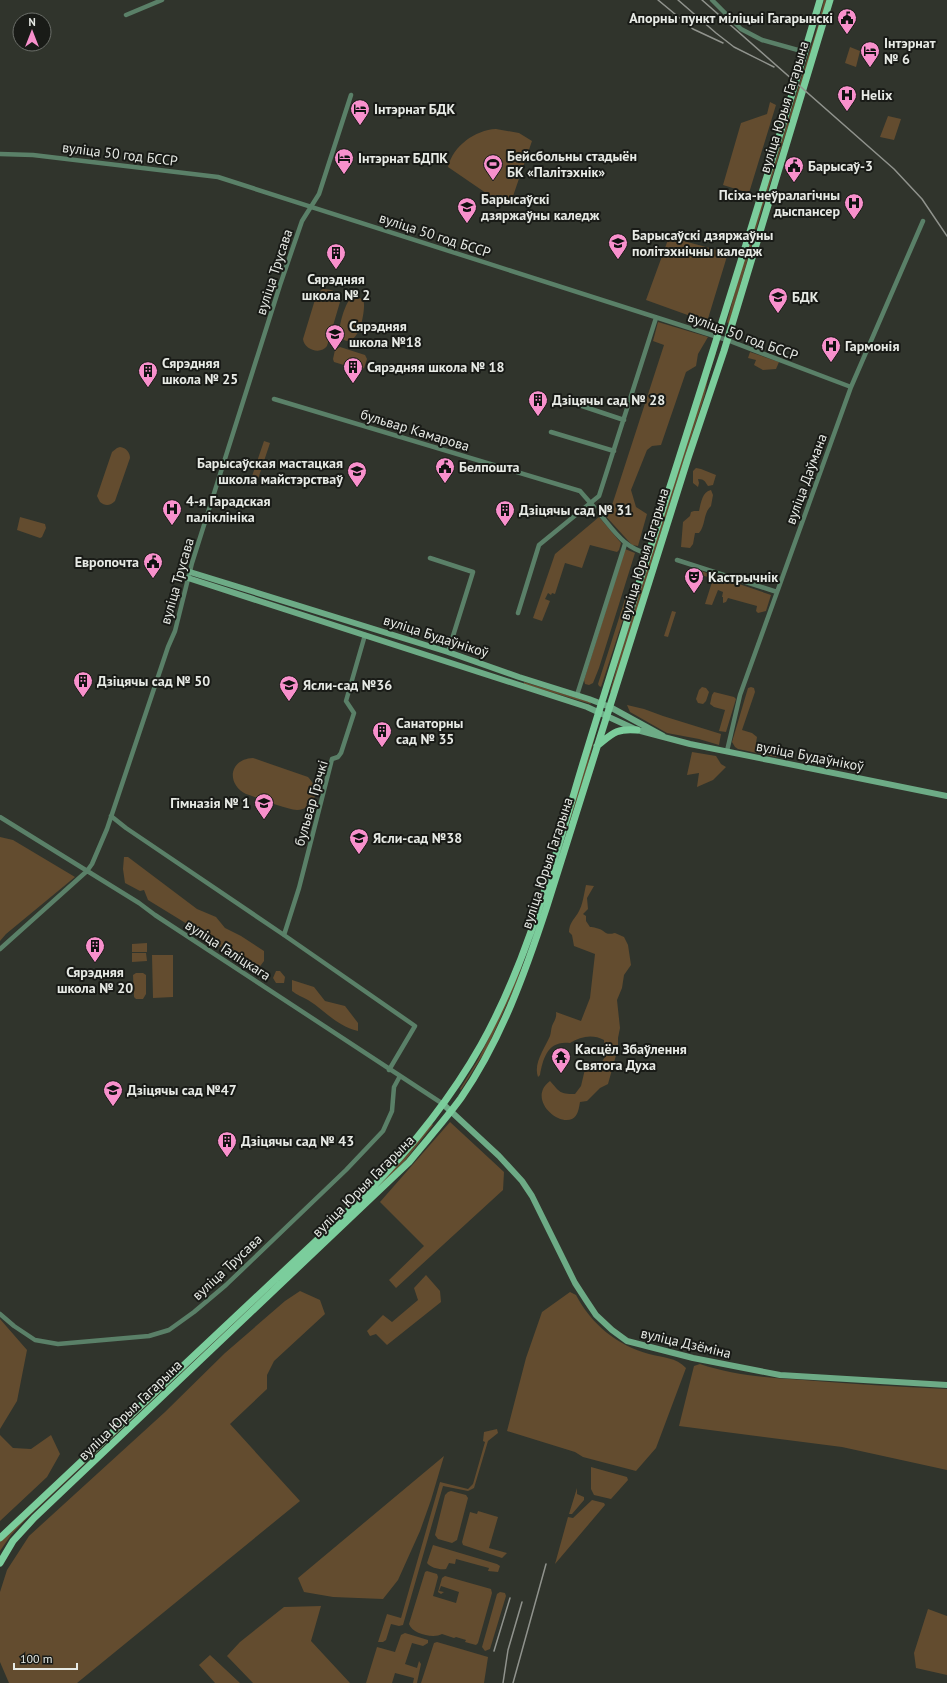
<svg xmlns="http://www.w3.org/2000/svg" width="947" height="1683" viewBox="0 0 947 1683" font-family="'PT Sans',sans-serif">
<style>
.green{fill:#634c2f}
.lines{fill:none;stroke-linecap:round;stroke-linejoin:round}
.street{stroke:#5a8068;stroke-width:4.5}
.secondary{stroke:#6dab86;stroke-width:6}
.primary{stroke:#7bcd9c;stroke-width:7}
.rail{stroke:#90938d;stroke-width:1.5}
.labels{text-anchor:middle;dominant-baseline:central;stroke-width:4;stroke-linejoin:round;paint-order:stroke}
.poi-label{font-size:14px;font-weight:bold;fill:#e7eae5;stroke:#191b17;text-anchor:start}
.street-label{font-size:14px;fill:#e7eae5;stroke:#191b17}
</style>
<rect width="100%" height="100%" fill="#30342c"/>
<path class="green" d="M824 0H826L825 9 763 206 729 324 727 322 738 280 818 25Z
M850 47 860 51 856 67 845 63Z
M770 102 776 105 749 193 723 185 741 123 767 114Z
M888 116 901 119 894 140 880 137Z
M496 129 519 133 532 141 512 199 502 204 448 167C453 146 475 130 496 129Z
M669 237 728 253 707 322 646 300Z
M323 289C333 289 339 292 340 302L327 346C321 355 304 350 303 339L317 293Z
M351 298C355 298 360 297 363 300 367 305 359 355 340 337 337 330 345 303 351 298Z
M658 322 708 337 698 354 696 366 686 372 661 445 652 446 647 450 631 490 636 507 647 514 638 546 632 545 603 513 612 505 615 496 664 345 653 341Z
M340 347 365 355 367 359 364 368 360 370 334 362 333 359 335 350Z
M715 352 716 353 708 378 705 394 652 561 612 693 610 692 620 655Z
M750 352 779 362 776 369 763 370 754 365 756 360 748 358Z
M264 441 270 443 257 482 251 479Z
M120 447C126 448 130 452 130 458L115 501C110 506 105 506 100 502L97 496 112 452 117 448Z
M696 468 701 469 716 475 713 485 708 486C705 482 705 479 698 479L699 483 698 487 693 483V471Z
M711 490 713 495 711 506C703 513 706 525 699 533H695L693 544 690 548 681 547 683 522 690 516 691 512 694 511H699C701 503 702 492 711 490Z
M20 517 45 524 46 528 42 537 40 538 17 530Z
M599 517 621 543 619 550 617 552 590 545 582 568 565 563 555 594 552 593 551 595 548 593 545 599 550 601 542 621 533 618 555 554Z
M625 549 635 553 599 668 593 683 589 685 585 684 584 680Z
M701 571 771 595 766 611 758 613 756 611 757 606 728 598 726 602 723 603V597H722L723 592 718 590 712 605 705 604 713 579 699 574Z
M631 595 601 687 599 686 598 684 626 596Z
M672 611 676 612 668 637 664 636Z
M524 682 590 702 591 704 524 684Z
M702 687 706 688 709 692 706 701 703 704 698 703 696 699 699 690Z
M751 687 754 688 755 692 742 730 752 733 757 737 756 743 775 747 779 750 778 756 776 757 738 749 735 747 732 742 748 688Z
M714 692 734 697 736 699 726 732 719 731 725 710 714 707 710 704 712 695Z
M627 705 644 709 663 716 721 734 719 745 699 739 667 733 630 712Z
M597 728 586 772 516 984 487 1048 461 1090 460 1089 478 1060 497 1021Z
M692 752 716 756 721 764 726 767 713 780 697 787 699 773 687 775Z
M253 758 308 777C313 782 316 788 315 796 313 804 305 810 297 810 285 809 259 798 246 794 226 784 229 759 253 758Z
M0 837 13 840 75 877 6 934 0 941Z
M124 857H128L197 909 216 917 225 928 241 936 264 951V961L258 969 231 955 228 951 220 947 210 938 148 900 144 890 140 891 125 883 123 869Z
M586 885 594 886 587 898 588 909 583 914 586 916V921L590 927C592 927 594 927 596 928 606 930 604 936 615 933L624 937 628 945 631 965 624 975 622 988 617 1000 620 1028 618 1038V1048L608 1084 600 1088 587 1101 580 1102C579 1108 578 1116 572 1119 557 1126 527 1098 550 1081 560 1092 559 1094 575 1094L581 1086 586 1065 590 1063 599 1066 605 1057 604 1040C593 1034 581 1036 570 1043 548 1040 543 1058 540 1075L538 1077C533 1063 545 1048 550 1036 551 1033 551 1029 552 1026 554 1021 557 1018 556 1012L581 1021 590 998 595 954 574 946 572 935 569 932C569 924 574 919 578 913 583 905 584 893 586 885Z
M147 943V952H132V944Z
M132 953H146L147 961 132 962Z
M152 955H173V997L153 998Z
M276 971H280L285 977 284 983H276L273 978Z
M136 973H143L146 975V994L143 999H136L134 997 133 975Z
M292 980 314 987 325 1001 345 1006 358 1023V1031C335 1025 327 1012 308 1000 303 997 297 995 292 991Z
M450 1122 504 1172 503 1190 396 1288 389 1280 424 1246 380 1202Z
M432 1124 433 1125 404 1162 387 1179 28 1517 11 1535 0 1551V1542L4 1538 376 1188 402 1160Z
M426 1275 440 1291 441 1302 387 1345 376 1334 370 1336 367 1331 383 1315 392 1322 418 1300 414 1288Z
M300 1291 320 1300 325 1314 274 1361 267 1375V1389L230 1424 300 1501 77 1683H9L0 1662V1592L7 1570 29 1536 165 1412 225 1353 285 1301Z
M570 1292 576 1295C591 1324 618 1346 649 1354 663 1358 676 1357 686 1368L656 1448 636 1471 583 1457 575 1452 507 1431 526 1358 542 1312Z
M0 1319 27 1350 17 1401 0 1429Z
M700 1364C732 1375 769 1378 803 1380 851 1384 899 1387 947 1389V1470L842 1447 679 1426 694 1366Z
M497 1429 498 1433 488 1441 474 1488 468 1491 443 1486 403 1625 399 1626 391 1624 386 1640 383 1642H378L387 1614 401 1618 440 1482 468 1489 473 1484 485 1442 483 1441 484 1432Z
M0 1435 13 1448 31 1449 51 1435 60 1454 47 1477 0 1521Z
M444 1456 431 1500 420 1531 398 1580 383 1599 333 1597 304 1592 298 1578Z
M591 1467 627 1477 628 1480 611 1499 594 1495 591 1489Z
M577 1488V1494L584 1497V1500L572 1514H569Z
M451 1491 466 1495 468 1498 457 1540 452 1543 438 1539 435 1535 445 1495 448 1492Z
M592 1500 604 1503 605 1505 555 1564 568 1517 573 1518Z
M478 1511 498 1517 489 1548 507 1553 502 1558 463 1545 462 1542 470 1512 477 1514Z
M433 1545 497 1564 500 1566 498 1572 488 1571 489 1568 456 1559 455 1564 449 1563 446 1569C440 1570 431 1568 427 1563Z
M427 1571 437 1574 438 1577 433 1596 456 1603 459 1592 441 1586 439 1591 444 1592 441 1594 438 1592 442 1578 445 1576 491 1589 492 1593 478 1643 476 1645 465 1642 466 1640 456 1637 454 1638 442 1634C434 1639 412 1634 409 1624L425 1572Z
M500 1592 505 1593 506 1596 490 1649 485 1651 482 1647 497 1594Z
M321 1606 311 1641 350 1683H253L227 1656 240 1642 284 1607Z
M928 1609 947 1616V1675L916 1668 914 1653Z
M405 1633 428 1640V1643L423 1646 412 1643 405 1664 417 1668 419 1661 421 1664 417 1683H413L414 1678 395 1673 392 1683H366L377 1647 395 1652 401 1635Z
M437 1642 488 1657 484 1683H421L434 1643Z
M210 1655 240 1683H215L199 1665Z"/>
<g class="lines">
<path class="street" d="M712 0 741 29 762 40 805 52
M126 15 162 0
M0 154 33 155 218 177 727 340 851 387
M274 399 580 491 594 507
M567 401 624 420
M551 432 614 451
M599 513C615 532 624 548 649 554
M430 558 473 572 448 652
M677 560 777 592
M518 613 539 545 599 496 656 318
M577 695 625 544
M727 751 740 695 851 387 923 221
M111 816 126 828 284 935 415 1026 389 1070
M0 817 139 903 155 915 443 1104
M284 935 299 888 332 759 338 757 341 753 354 713 346 701 365 635
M0 949 87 871 92 864 107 829 168 647 175 631 192 563 280 285 302 221 319 194 351 95
M0 1314 14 1326 35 1340 58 1344 149 1336 169 1330 194 1312 226 1285 346 1170 383 1131 392 1111 394 1087 400 1076"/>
<path class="secondary" d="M190 572 448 652 519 677 589 699 610 707 663 736
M188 578 587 707 637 730 690 744 947 796
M443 1104 499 1156 522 1181 532 1196 575 1283 586 1300 596 1315 612 1330 627 1341 693 1358 780 1375 947 1385"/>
<path class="primary" d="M597 746C612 734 616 728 637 730
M0 1538 367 1193C411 1148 450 1100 481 1045 524 968 548 881 573 797 592 731 614 665 634 599 698 400 761 201 820 0
M0 1563 13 1541 34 1518 409 1162C426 1141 445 1120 461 1098 501 1040 525 973 547 906L688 458 724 351 830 0"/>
<path class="rail" d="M658 0 693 29 723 43
M678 0 716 33 734 47 774 67
M702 0 894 169 922 199 947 236
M494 1651 510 1598
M503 1683 508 1650 522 1602
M513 1683 546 1564"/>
</g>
<defs>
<symbol id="civic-pin" viewBox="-11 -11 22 30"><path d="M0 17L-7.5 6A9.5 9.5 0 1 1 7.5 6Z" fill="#f890cc" stroke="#191b17"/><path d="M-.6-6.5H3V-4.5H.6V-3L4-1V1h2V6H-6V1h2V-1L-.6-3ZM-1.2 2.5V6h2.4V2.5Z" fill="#111"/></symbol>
<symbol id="hotel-pin" viewBox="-11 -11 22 30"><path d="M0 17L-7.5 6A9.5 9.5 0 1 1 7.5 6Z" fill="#f890cc" stroke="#191b17"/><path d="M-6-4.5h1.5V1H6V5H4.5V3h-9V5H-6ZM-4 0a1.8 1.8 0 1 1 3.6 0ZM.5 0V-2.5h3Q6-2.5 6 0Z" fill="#111"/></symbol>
<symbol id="hospital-pin" viewBox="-11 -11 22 30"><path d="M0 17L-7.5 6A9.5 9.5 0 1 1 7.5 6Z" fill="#f890cc" stroke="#191b17"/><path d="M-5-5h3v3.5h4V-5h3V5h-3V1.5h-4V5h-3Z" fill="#111"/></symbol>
<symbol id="stadium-pin" viewBox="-11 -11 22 30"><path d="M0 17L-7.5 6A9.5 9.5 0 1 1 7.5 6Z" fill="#f890cc" stroke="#191b17"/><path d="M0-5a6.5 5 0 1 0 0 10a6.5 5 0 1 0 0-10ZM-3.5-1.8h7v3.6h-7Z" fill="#111"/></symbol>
<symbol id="university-pin" viewBox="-11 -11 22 30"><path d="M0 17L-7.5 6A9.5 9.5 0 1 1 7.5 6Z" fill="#f890cc" stroke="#191b17"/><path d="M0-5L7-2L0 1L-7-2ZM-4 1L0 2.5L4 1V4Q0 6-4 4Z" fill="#111"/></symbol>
<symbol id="building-pin" viewBox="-11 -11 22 30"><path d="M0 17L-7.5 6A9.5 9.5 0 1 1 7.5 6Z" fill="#f890cc" stroke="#191b17"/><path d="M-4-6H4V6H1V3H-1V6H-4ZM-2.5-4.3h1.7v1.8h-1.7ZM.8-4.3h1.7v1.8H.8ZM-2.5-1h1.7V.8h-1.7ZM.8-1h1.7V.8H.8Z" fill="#111"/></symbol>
<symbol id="school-pin" viewBox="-11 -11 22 30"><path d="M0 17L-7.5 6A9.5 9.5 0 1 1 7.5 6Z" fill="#f890cc" stroke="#191b17"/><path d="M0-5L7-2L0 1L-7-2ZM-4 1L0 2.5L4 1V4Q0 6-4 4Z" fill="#111"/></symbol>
<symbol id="theatre-pin" viewBox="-11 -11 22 30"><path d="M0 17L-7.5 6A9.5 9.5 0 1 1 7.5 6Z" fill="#f890cc" stroke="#191b17"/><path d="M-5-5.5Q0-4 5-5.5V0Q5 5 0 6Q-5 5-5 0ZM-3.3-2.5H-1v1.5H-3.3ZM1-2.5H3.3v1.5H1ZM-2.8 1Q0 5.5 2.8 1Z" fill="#111"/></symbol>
<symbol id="temple-pin" viewBox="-11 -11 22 30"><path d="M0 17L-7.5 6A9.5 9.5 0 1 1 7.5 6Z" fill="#f890cc" stroke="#191b17"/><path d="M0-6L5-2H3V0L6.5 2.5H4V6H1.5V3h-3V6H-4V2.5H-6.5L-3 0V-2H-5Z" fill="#111"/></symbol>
</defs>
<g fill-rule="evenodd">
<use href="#civic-pin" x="836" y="7" width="22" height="30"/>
<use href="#hotel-pin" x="859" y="40" width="22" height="30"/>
<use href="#hospital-pin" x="836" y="84" width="22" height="30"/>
<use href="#hotel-pin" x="349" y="98" width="22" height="30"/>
<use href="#hotel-pin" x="333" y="147" width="22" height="30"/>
<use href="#stadium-pin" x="482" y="153" width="22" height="30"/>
<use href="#civic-pin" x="783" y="155" width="22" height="30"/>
<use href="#hospital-pin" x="843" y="192" width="22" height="30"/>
<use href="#university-pin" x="456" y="196" width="22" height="30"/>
<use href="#university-pin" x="607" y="232" width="22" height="30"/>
<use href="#building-pin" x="325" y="242" width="22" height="30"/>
<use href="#school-pin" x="767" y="286" width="22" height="30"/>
<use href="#school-pin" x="324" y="323" width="22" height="30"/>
<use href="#hospital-pin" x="820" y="335" width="22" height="30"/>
<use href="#building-pin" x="342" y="356" width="22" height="30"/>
<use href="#building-pin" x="137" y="360" width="22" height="30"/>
<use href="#building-pin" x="527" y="389" width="22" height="30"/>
<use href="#civic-pin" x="434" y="456" width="22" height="30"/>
<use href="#school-pin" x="346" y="460" width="22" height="30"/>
<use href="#hospital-pin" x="161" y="498" width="22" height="30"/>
<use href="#building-pin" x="494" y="499" width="22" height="30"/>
<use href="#civic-pin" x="142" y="551" width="22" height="30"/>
<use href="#theatre-pin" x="683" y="566" width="22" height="30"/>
<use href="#building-pin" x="72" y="670" width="22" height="30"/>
<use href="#school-pin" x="278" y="674" width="22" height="30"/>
<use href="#building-pin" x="371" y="720" width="22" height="30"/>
<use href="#school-pin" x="253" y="792" width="22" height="30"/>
<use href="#school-pin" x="348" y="827" width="22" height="30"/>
<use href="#building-pin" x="84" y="935" width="22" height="30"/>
<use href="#temple-pin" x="550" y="1046" width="22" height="30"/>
<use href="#school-pin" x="102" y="1079" width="22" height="30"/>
<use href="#building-pin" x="216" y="1130" width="22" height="30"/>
</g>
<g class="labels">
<g class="poi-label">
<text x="833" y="18" text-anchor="end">Апорны пункт міліцыі Гагарынскі</text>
<text x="884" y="43">Інтэрнат<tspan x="884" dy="16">№ 6</tspan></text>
<text x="861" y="95">Helix</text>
<text x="374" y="109">Інтэрнат БДК</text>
<text x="507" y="156">Бейсбольны стадыён<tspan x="507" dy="16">БК «Палітэхнік»</tspan></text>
<text x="358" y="158">Інтэрнат БДПК</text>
<text x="808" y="166">Барысаў-3</text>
<text x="840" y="195" text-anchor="end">Псіха-неўралагічны<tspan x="840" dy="16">дыспансер</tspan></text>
<text x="481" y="199">Барысаўскі<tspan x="481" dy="16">дзяржаўны каледж</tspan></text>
<text x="632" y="235">Барысаўскі дзяржаўны<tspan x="632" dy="16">політэхнічны каледж</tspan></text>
<text x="336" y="279" text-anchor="middle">Сярэдняя<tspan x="336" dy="16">школа № 2</tspan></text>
<text x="792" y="297">БДК</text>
<text x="349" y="326">Сярэдняя<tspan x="349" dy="16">школа №18</tspan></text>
<text x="845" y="346">Гармонія</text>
<text x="162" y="363">Сярэдняя<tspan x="162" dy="16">школа № 25</tspan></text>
<text x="367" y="367">Сярэдняя школа № 18</text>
<text x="552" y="400">Дзіцячы сад № 28</text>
<text x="343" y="463" text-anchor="end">Барысаўская мастацкая<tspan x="343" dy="16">школа майстэрстваў</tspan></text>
<text x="459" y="467">Белпошта</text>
<text x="186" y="501">4-я Гарадская<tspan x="186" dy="16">паліклініка</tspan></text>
<text x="519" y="510">Дзіцячы сад № 31</text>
<text x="139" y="562" text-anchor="end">Европочта</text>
<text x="708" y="577">Кастрычнік</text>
<text x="97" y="681">Дзіцячы сад № 50</text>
<text x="303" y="685">Ясли-сад №36</text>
<text x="396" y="723">Санаторны<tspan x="396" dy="16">сад № 35</tspan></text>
<text x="250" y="803" text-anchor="end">Гімназія № 1</text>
<text x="373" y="838">Ясли-сад №38</text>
<text x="95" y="972" text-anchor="middle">Сярэдняя<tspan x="95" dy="16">школа № 20</tspan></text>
<text x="575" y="1049">Касцёл Збаўлення<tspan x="575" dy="16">Святога Духа</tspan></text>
<text x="127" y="1090">Дзіцячы сад №47</text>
<text x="241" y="1141">Дзіцячы сад № 43</text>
</g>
<g class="street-label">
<text transform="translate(784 107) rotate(-73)">вуліца Юрыя Гагарына</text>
<text transform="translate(120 154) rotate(7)">вуліца 50 год БССР</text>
<text transform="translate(435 235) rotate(18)">вуліца 50 год БССР</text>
<text transform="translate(274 272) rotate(-72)">вуліца Трусава</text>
<text transform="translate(743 336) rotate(20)">вуліца 50 год БССР</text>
<text transform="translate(415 430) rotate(17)">бульвар Камарова</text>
<text transform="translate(806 479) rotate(-70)">вуліца Даўмана</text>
<text transform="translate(644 554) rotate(-73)">вуліца Юрыя Гагарына</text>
<text transform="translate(177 581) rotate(-74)">вуліца Трусава</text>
<text transform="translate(436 636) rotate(18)">вуліца Будаўнікоў</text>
<text transform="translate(810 756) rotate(11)">вуліца Будаўнікоў</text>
<text transform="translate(311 803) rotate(-74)">бульвар Грэчкі</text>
<text transform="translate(547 863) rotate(-72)">вуліца Юрыя Гагарына</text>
<text transform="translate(228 950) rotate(33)">вуліца Галіцкага</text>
<text transform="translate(363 1186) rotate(-45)">вуліца Юрыя Гагарына</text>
<text transform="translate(227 1267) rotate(-43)">вуліца Трусава</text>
<text transform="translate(686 1343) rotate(13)">вуліца Дзёміна</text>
<text transform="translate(130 1410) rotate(-44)">вуліца Юрыя Гагарына</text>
</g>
</g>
<g transform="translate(32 32)"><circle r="19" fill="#191b17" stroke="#6b6e69"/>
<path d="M0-3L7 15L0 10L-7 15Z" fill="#f890cc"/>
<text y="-6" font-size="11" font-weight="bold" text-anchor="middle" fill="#e7eae5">N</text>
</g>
<path d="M14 1663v6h63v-6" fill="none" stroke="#e7eae5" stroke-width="2"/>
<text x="20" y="1663" font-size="12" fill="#e7eae5" stroke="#191b17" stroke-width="3" paint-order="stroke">100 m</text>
</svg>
